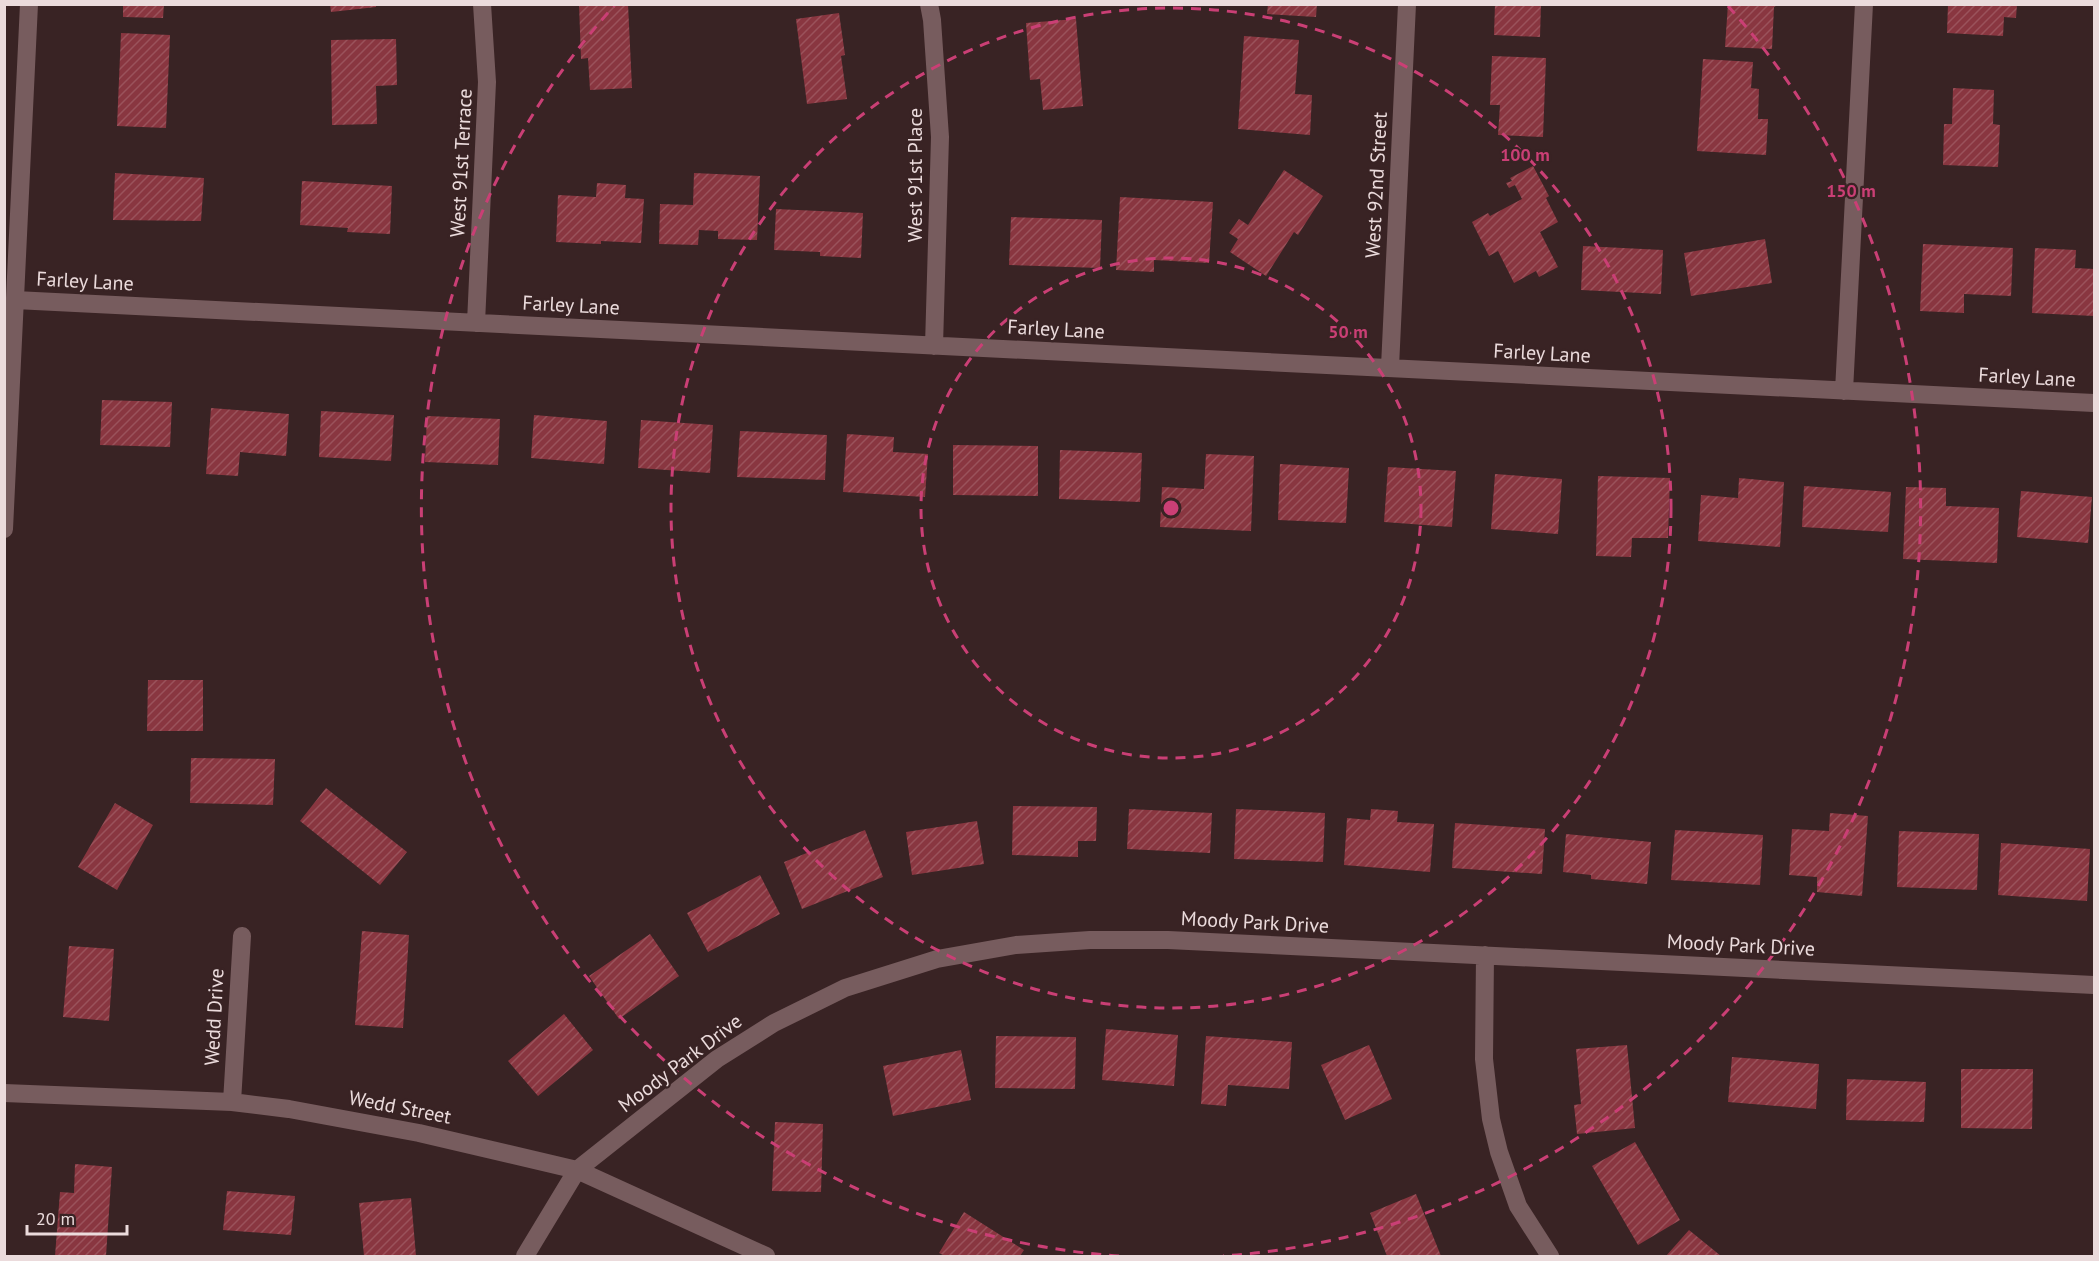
<svg xmlns="http://www.w3.org/2000/svg" width="2099" height="1261" viewBox="0 0 2099 1261" font-family="'PT Sans',sans-serif">
<style>
.building{fill:url(#building-hatch)}
.lines{fill:none;stroke-linecap:round;stroke-linejoin:round}
.minor{stroke:#775c5e;stroke-width:18}
.ring{fill:none;stroke:#ca3f75;stroke-width:3;stroke-dasharray:10 8}
.labels{text-anchor:middle;dominant-baseline:central;stroke-width:4.5;stroke-linejoin:round;paint-order:stroke}
.street-label{font-size:20px;fill:#ebdbdc;stroke:#392324}
.centre{fill:#ca3f75;stroke:#392324;stroke-width:3}
.ring-label{font-size:18px;text-anchor:middle;font-weight:bold;fill:#ca3f75;stroke:#392324;stroke-width:4.5;stroke-linejoin:round;paint-order:stroke}
</style>
<defs>
<pattern id="building-hatch" width="6" height="6" patternUnits="userSpaceOnUse" patternTransform="scale(1.5)"><rect width="6" height="6" fill="#893640"/><path d="M-1 1l2-2M0 6l6-6M5 7l2-2" fill="none" stroke="#9a525b"/></pattern>
</defs>
<rect width="100%" height="100%" fill="#392324"/>
<path class="building" d="M123 4H164L163 18 123 17Z
M330 4H376V7L331 12Z
M579 4H628L632 88 590 90 588 58 581 59Z
M1268 4H1317L1316 17 1267 14Z
M1495 4H1541L1540 37 1494 35Z
M1728 4H1779L1774 7 1772 49 1725 47Z
M1948 4H2017L2016 18 2004 17 2003 36 1947 33Z
M839 13 845 55 841 56 847 99 807 104 796 19Z
M1076 19 1083 106 1043 110 1040 79 1030 80 1026 23Z
M121 33 170 35 166 128 117 126Z
M1244 36 1299 40 1295 94 1312 95 1310 135 1238 129Z
M396 39 397 85 376 86 377 124 332 125 331 40Z
M1492 56 1546 58 1543 137 1498 135 1500 105H1490Z
M1703 59 1753 62 1751 88 1759 89 1758 119H1768L1766 155 1697 151Z
M1953 88 1994 90 1993 124 2000 125 1998 167 1943 165 1944 124H1952Z
M1533 166 1549 196 1546 198 1558 222 1540 232 1558 267 1539 277 1536 271 1514 283 1498 251 1489 256 1472 222 1488 213 1490 216 1522 199 1515 185 1509 188 1506 183 1512 181 1510 178Z
M1284 170 1323 196 1298 235 1294 232 1266 276 1230 252 1238 239 1229 233 1239 219 1248 225Z
M115 173 204 178 201 221 113 220Z
M694 173 760 176 757 240 718 239V231L699 230 698 245 659 244 660 204 693 205Z
M302 181 392 186 390 234 347 232 348 228 300 225Z
M597 183 626 185 625 198 644 199 641 243 601 241V244L556 242 558 195 596 197Z
M1120 197 1213 202 1209 263 1154 260V272L1116 270Z
M776 209 863 213 861 258 820 256V252L774 250Z
M1011 217 1102 220 1100 268 1009 265Z
M1765 239 1772 283 1691 296 1684 253Z
M1923 244 2013 248 2011 296 1964 294V313L1920 311Z
M1583 246 1663 250 1661 294 1581 290Z
M2035 248 2076 250 2075 268 2094 269V316L2032 313Z
M102 400 172 402 170 447 100 445Z
M211 408 289 414 286 456 240 452 238 476 206 474Z
M321 411 394 415 391 461 319 457Z
M534 415 607 421 604 464 531 458Z
M427 416 500 419 498 465 425 462Z
M641 420 713 425 710 473 638 468Z
M740 431 827 435 825 480 737 477Z
M847 434 894 437 893 452 928 454 925 497 843 492Z
M953 445 1038 446V496L953 495Z
M1060 450 1142 453 1140 502 1059 499Z
M1206 454 1254 456 1251 531 1160 527 1162 487 1204 489Z
M1280 464 1349 468 1346 523 1278 520Z
M1388 467 1456 471 1452 527 1384 522Z
M1495 474 1562 479 1558 534 1491 529Z
M1598 476 1670 478 1668 538H1632L1631 557 1596 556Z
M1739 478 1784 482 1780 547 1698 541 1701 495 1738 498Z
M1804 486 1891 492 1888 532 1802 527Z
M1906 487 1946 488V506L1999 508 1997 563 1903 559Z
M2021 491 2092 497 2088 543 2017 537Z
M148 680H203V731H147Z
M191 758 275 759 273 805 190 803Z
M326 788 407 852 380 885 300 821Z
M115 803 153 825 117 890 78 867Z
M1013 806 1097 807 1096 841H1078V857L1012 855Z
M1129 809 1212 813 1210 853 1127 849Z
M1236 809 1325 813 1323 862 1234 859Z
M1371 809 1398 811 1397 822 1434 824 1430 872 1344 865 1347 818 1370 820Z
M1830 813 1868 816 1862 896 1817 892V877L1789 875 1792 829 1829 831Z
M977 821 984 864 912 875 906 832Z
M1455 823 1545 829 1542 874 1452 868Z
M865 830 883 877 802 909 784 862Z
M1675 830 1763 835 1760 885 1671 880Z
M1899 831 1979 834 1977 890 1897 887Z
M1566 834 1651 842 1647 884 1591 879V875L1563 872Z
M2001 843 2090 849 2087 901 1998 895Z
M760 875 780 914 708 952 687 913Z
M362 931 409 935 403 1028 355 1025Z
M650 934 679 976 619 1019 589 976Z
M69 946 114 949 109 1021 63 1017Z
M564 1014 593 1050 538 1096 508 1061Z
M1106 1029 1178 1035 1174 1086 1102 1080Z
M996 1036 1076 1037 1075 1089 995 1088Z
M1206 1036 1292 1042 1289 1089 1228 1085 1226 1106 1201 1104Z
M1369 1045 1392 1099 1345 1120 1321 1065Z
M1627 1045 1635 1128 1577 1134 1574 1105 1581 1104 1576 1049Z
M961 1050 971 1100 893 1116 883 1066Z
M1732 1057 1819 1064 1816 1109 1728 1102Z
M1961 1069H2033L2032 1129 1961 1128Z
M1847 1079 1926 1082 1924 1122 1846 1120Z
M775 1122 823 1124 821 1192 772 1191Z
M1635 1142 1680 1220 1638 1245 1592 1166Z
M75 1164 112 1167 106 1256H55L60 1192 74 1193Z
M227 1191 295 1196 291 1235 223 1230Z
M1416 1194 1441 1256H1387L1370 1213Z
M411 1198 416 1256H364L359 1203Z
M964 1212 1024 1250 1020 1256H945L939 1253Z
M1689 1230 1721 1256H1666Z"/>
<g class="lines">
<path class="minor" d="M929 4 932 20 940 137 934 346
M15 300 2094 403
M476 323 487 82 482 4
M1390 367 1407 4
M1844 391 1864 4
M4 529 29 4
M1485 955 1484 1059 1491 1119 1499 1152 1518 1206 1550 1256
M4 1093 232 1102 289 1109 419 1133 577 1170 766 1256
M232 1102 242 936
M525 1256 577 1170 717 1059 774 1023 845 988 937 959 1016 945 1090 940H1168L2094 985"/>
</g>
<g class="ring">
<circle cx="1171" cy="508" r="250"/>
<circle cx="1171" cy="508" r="500"/>
<path d="M1119 1256A750 750 0 0 1 614 6M1728 6A750 750 0 0 1 1223 1256"/>
</g>
<g class="labels">
<g class="street-label">
<text transform="translate(461 163) rotate(-87)">West 91st Terrace</text>
<text transform="translate(915 175) rotate(-90)">West 91st Place</text>
<text transform="translate(1376 185) rotate(-87)">West 92nd Street</text>
<text transform="translate(85 281) rotate(3)">Farley Lane</text>
<text transform="translate(571 305) rotate(3)">Farley Lane</text>
<text transform="translate(1056 329) rotate(3)">Farley Lane</text>
<text transform="translate(1542 353) rotate(3)">Farley Lane</text>
<text transform="translate(2027 377) rotate(3)">Farley Lane</text>
<text transform="translate(1255 922) rotate(3)">Moody Park Drive</text>
<text transform="translate(1741 945) rotate(3)">Moody Park Drive</text>
<text transform="translate(214 1017) rotate(-87)">Wedd Drive</text>
<text transform="translate(680 1063) rotate(-37)">Moody Park Drive</text>
<text transform="translate(400 1107) rotate(11)">Wedd Street</text>
</g>
</g>
<circle cx="1171" cy="508" r="9" class="centre"/>
<g class="ring-label">
<text x="1525" y="161">100 m</text>
<text x="1851" y="197">150 m</text>
<text x="1348" y="338">50 m</text>
</g>
<rect width="2099" height="1261" fill="none" stroke="#ebdbdc" stroke-width="12"/>
<path d="M27 1225v9h100v-9" fill="none" stroke="#ebdbdc" stroke-width="3"/>
<text x="36" y="1225" font-size="18" fill="#ebdbdc" stroke="#392324" stroke-width="4.5" paint-order="stroke">20 m</text>
</svg>
